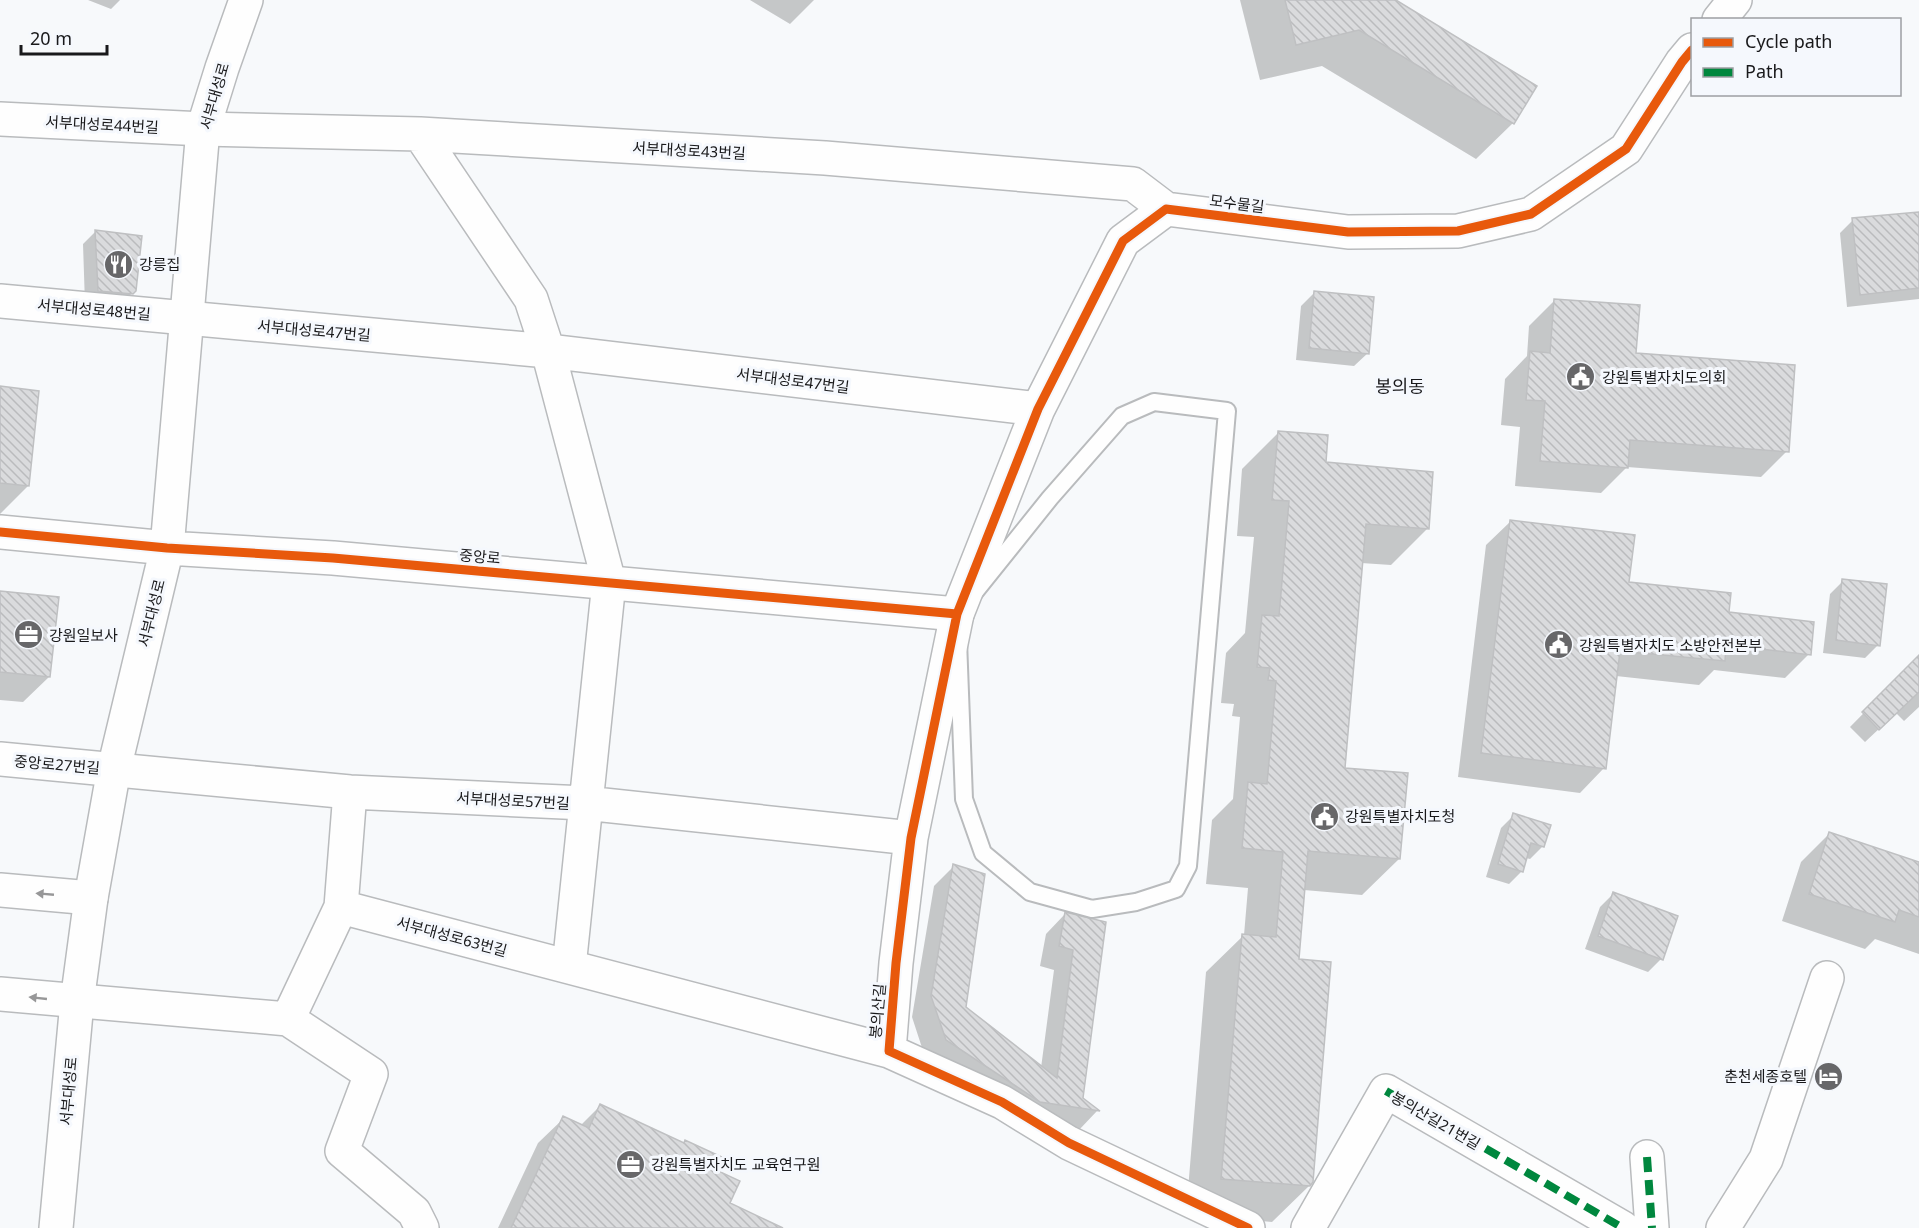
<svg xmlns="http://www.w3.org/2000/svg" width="1919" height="1228" viewBox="0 0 1919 1228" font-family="'Noto Sans','Noto Sans KR',sans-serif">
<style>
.shadow{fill:#0003}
.building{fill:url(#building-back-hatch);stroke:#bfc0c2;stroke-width:1.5}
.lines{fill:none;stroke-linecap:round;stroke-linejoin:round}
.lane-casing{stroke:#b9bbbd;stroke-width:20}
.street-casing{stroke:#b9bbbd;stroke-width:36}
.secondary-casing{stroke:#b9bbbd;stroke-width:36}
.lane{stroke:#fefefe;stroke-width:16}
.street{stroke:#fefefe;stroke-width:33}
.secondary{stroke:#fefefe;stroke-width:33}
.quiet{stroke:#00873e;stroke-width:8;stroke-dasharray:15 8;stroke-linecap:butt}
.cycleway-casing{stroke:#f5f8fd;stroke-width:13}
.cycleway{stroke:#e8590c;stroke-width:9}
.oneway{fill:#979798}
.labels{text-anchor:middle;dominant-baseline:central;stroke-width:6;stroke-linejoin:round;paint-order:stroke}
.street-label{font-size:15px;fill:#19191b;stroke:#f5f8fd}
.poi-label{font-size:15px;fill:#19191b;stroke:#f5f8fd;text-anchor:start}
.quarter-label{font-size:18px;fill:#19191b;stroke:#f5f8fd}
</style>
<defs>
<pattern id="building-back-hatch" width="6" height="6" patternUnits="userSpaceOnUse" patternTransform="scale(1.5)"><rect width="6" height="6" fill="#dadbdd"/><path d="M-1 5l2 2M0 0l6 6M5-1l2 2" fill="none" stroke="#babbbd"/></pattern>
</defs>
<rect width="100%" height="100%" fill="#f7f9fb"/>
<path class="shadow" d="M88 0H120L111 9Z
M750 0H814L790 24Z
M1240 0H1393L1513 123 1476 159 1322 66 1260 80Z
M1919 214V299L1847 307 1840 233 1853 220Z
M96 231 132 293 119 307 85 304 83 244Z
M1314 293 1368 353 1354 366 1296 360 1301 306Z
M1555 300 1635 354 1787 451 1761 477 1627 467 1601 493 1515 486 1520 427 1501 425 1505 379 1527 356 1529 326Z
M0 388 28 486 0 514Z
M1279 432 1324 464 1427 529 1391 565 1361 563 1344 769 1399 859 1362 895 1304 890 1297 961 1309 1186 1272 1222 1186 1214 1206 972 1244 935 1248 888 1206 884 1212 820 1233 799 1240 717 1232 716 1234 704 1221 703 1226 653 1245 633 1254 537 1237 536 1242 469Z
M1511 521 1627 583 1728 613 1809 654 1785 678 1714 670 1699 685 1616 676 1604 768 1580 793 1458 777 1486 545Z
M1843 581 1878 645 1865 658 1823 653 1830 594Z
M0 592 49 677 23 702 0 700Z
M1913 663 1919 669V707L1904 721 1896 713 1865 742 1850 727Z
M1514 815 1543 846 1530 859 1526 858 1522 871 1509 884 1486 877 1501 828Z
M1829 834 1919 863V954L1875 939 1865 949 1782 921 1801 862Z
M954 866 964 1008 1041 1068 1054 970 1040 966 1046 934 1065 914 1104 924 1082 1099 1097 1111 1079 1130 926 1060 912 1017 934 886Z
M1613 894 1661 959 1648 972 1585 949 1600 907Z
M600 1106 714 1171 728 1203 743 1228H498L538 1143 564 1118 581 1125Z"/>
<path class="building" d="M1285 0H1396L1537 86 1514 124 1359 30 1296 45Z
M1919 212V288L1860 295 1852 218Z
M95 230 142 236 136 291 133 294 98 291Z
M1314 291 1374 297 1369 354 1309 348Z
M1554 299 1640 305 1636 353 1795 365 1789 452 1630 440 1628 468 1540 461 1545 401 1526 400 1530 351 1550 353Z
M0 386 39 391 29 486 0 483Z
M1278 431 1328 435 1326 462 1433 472 1429 529 1366 524 1345 768 1408 773 1400 859 1308 851 1299 959 1331 962 1313 1182 1310 1186 1221 1179 1242 934 1276 937 1283 852 1242 848 1248 782 1267 784 1276 681 1268 680 1270 668 1257 667 1262 615 1279 616 1289 501 1272 500Z
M1510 520 1635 535 1629 582 1731 593 1729 612 1814 622 1811 655 1726 645 1725 661 1620 651 1606 769 1481 753Z
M1842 579 1887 584 1880 646 1836 640Z
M0 591 59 597 50 677 0 672Z
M1919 655V692L1879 730 1862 712Z
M1513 813 1551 825 1544 847 1531 843 1523 872 1498 864Z
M1829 832 1919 862V917L1899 910 1895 922 1809 894Z
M953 864 985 874 966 1007 1057 1078 1073 950 1059 946 1065 912 1106 922 1083 1098 1100 1111 1040 1102 946 1040 931 996Z
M1613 892 1678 916 1663 960 1598 936Z
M600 1104 684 1143 685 1140 722 1157 716 1170 740 1181 730 1203 783 1228H511L563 1116 589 1128Z"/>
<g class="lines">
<defs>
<path id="lane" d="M1154 402 1227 411 1188 866 1176 889 1136 902 1092 909 1030 892 983 853 964 799 957 614 1050 498 1122 416Z"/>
<path id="street" d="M1719 20 1735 0
M0 119 203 129 420 134 825 158 1133 184 1166 209
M420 134 531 299 548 351 609 582 569 967
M0 301 548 351 1038 409
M0 759 350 792 585 803 911 838
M0 890 91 898
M341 907 889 1051
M0 994 288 1019 341 907 350 792
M288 1019 371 1074 342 1151 414 1212 422 1228
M1647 1157 1652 1228
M1248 1228 1069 1143 1002 1102 889 1051 896 963 911 838 957 614 1038 409 1123 241 1166 209 1348 232 1458 231 1531 214 1626 149 1682 62 1692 50
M1308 1228 1386 1091 1623 1228
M1723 1228 1766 1159 1827 978"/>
<path id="secondary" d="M0 532 167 548 333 558 957 614
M56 1228 77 1002 91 898 114 769 167 548 203 129 222 68 246 0"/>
</defs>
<use href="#lane" class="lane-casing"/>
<use href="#street" class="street-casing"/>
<use href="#secondary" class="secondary-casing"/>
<use href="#lane" class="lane"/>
<use href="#street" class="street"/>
<use href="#secondary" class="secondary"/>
<path class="quiet" d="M1386 1091 1623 1228
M1647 1157 1652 1228"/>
<defs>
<path id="cycleway" d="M0 532 167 548 333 558 957 614
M1248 1228 1069 1143 1002 1102 889 1051 896 963 911 838 957 614 1038 409 1123 241 1166 209 1348 232 1458 231 1531 214 1626 149 1682 62 1692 50"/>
</defs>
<use href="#cycleway" class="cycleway-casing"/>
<use href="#cycleway" class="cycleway"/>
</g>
<defs><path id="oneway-solid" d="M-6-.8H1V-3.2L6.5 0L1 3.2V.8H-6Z" transform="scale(1.5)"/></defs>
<g class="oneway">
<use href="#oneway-solid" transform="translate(45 894) rotate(-175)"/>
<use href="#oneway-solid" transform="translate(38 998) rotate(-174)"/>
</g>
<defs>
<symbol id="restaurant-disc" viewBox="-11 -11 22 22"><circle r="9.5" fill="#676769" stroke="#f5f8fd"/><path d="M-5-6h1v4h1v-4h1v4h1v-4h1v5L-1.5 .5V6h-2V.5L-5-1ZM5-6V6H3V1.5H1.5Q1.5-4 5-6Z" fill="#fff"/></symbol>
<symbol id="civic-disc" viewBox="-11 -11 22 22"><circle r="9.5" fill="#676769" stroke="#f5f8fd"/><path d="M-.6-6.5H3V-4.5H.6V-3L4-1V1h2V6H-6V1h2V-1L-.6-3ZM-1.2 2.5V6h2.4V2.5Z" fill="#fff"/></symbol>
<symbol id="office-disc" viewBox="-11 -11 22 22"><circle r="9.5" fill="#676769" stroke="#f5f8fd"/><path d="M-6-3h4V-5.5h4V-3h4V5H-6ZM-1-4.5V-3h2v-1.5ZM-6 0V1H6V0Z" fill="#fff"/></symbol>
<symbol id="hotel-disc" viewBox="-11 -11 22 22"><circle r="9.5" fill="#676769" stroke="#f5f8fd"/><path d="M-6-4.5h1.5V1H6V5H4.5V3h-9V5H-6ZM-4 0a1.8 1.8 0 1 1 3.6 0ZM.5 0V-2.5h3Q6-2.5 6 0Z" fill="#fff"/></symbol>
</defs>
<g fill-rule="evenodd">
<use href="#restaurant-disc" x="102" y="248" width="33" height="33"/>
<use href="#civic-disc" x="1564" y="360" width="33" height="33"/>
<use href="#office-disc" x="12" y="618" width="33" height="33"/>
<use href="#civic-disc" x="1542" y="628" width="33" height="33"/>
<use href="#civic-disc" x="1308" y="800" width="33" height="33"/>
<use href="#hotel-disc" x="1812" y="1060" width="33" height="33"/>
<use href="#office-disc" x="614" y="1148" width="33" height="33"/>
</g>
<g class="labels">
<g class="street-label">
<text transform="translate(214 96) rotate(-74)">서부대성로</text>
<text transform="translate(102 124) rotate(3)">서부대성로44번길</text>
<text transform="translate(689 150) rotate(3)">서부대성로43번길</text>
<text transform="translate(1237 203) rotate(7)">모수물길</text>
<text transform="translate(94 309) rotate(5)">서부대성로48번길</text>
<text transform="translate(314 330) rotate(5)">서부대성로47번길</text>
<text transform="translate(793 380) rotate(7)">서부대성로47번길</text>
<text transform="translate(480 556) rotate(5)">중앙로</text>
<text transform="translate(151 613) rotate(-76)">서부대성로</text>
<text transform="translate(57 764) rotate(5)">중앙로27번길</text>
<text transform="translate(513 800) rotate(3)">서부대성로57번길</text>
<text transform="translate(452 936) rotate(15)">서부대성로63번길</text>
<text transform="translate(877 1011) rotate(-85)">봉의산길</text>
<text transform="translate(68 1091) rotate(-85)">서부대성로</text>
<text transform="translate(1436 1120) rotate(30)">봉의산길21번길</text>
</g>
<g class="poi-label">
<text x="139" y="264">강릉집</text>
<text x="1602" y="377">강원특별자치도의회</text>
<text x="49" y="635">강원일보사</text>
<text x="1579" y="645">강원특별자치도 소방안전본부</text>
<text x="1345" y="816">강원특별자치도청</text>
<text x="1807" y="1076" text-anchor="end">춘천세종호텔</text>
<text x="651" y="1164">강원특별자치도 교육연구원</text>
</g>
<g class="quarter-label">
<text x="1400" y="386">봉의동</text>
</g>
</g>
<rect x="1691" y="18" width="210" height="78" fill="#f5f8fd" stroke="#9d9fa3" stroke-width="1.5"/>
<rect x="1703" y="38" width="30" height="9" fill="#e8590c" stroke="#9d9fa3" stroke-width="1.5"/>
<text x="1745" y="48" font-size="18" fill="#19191b">Cycle path</text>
<rect x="1703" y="68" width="30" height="9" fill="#00873e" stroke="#9d9fa3" stroke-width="1.5"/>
<text x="1745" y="78" font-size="18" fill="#19191b">Path</text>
<path d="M21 45v9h86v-9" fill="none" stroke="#19191b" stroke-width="3"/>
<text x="30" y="45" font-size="18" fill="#19191b" stroke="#f5f8fd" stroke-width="4.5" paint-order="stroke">20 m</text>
</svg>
